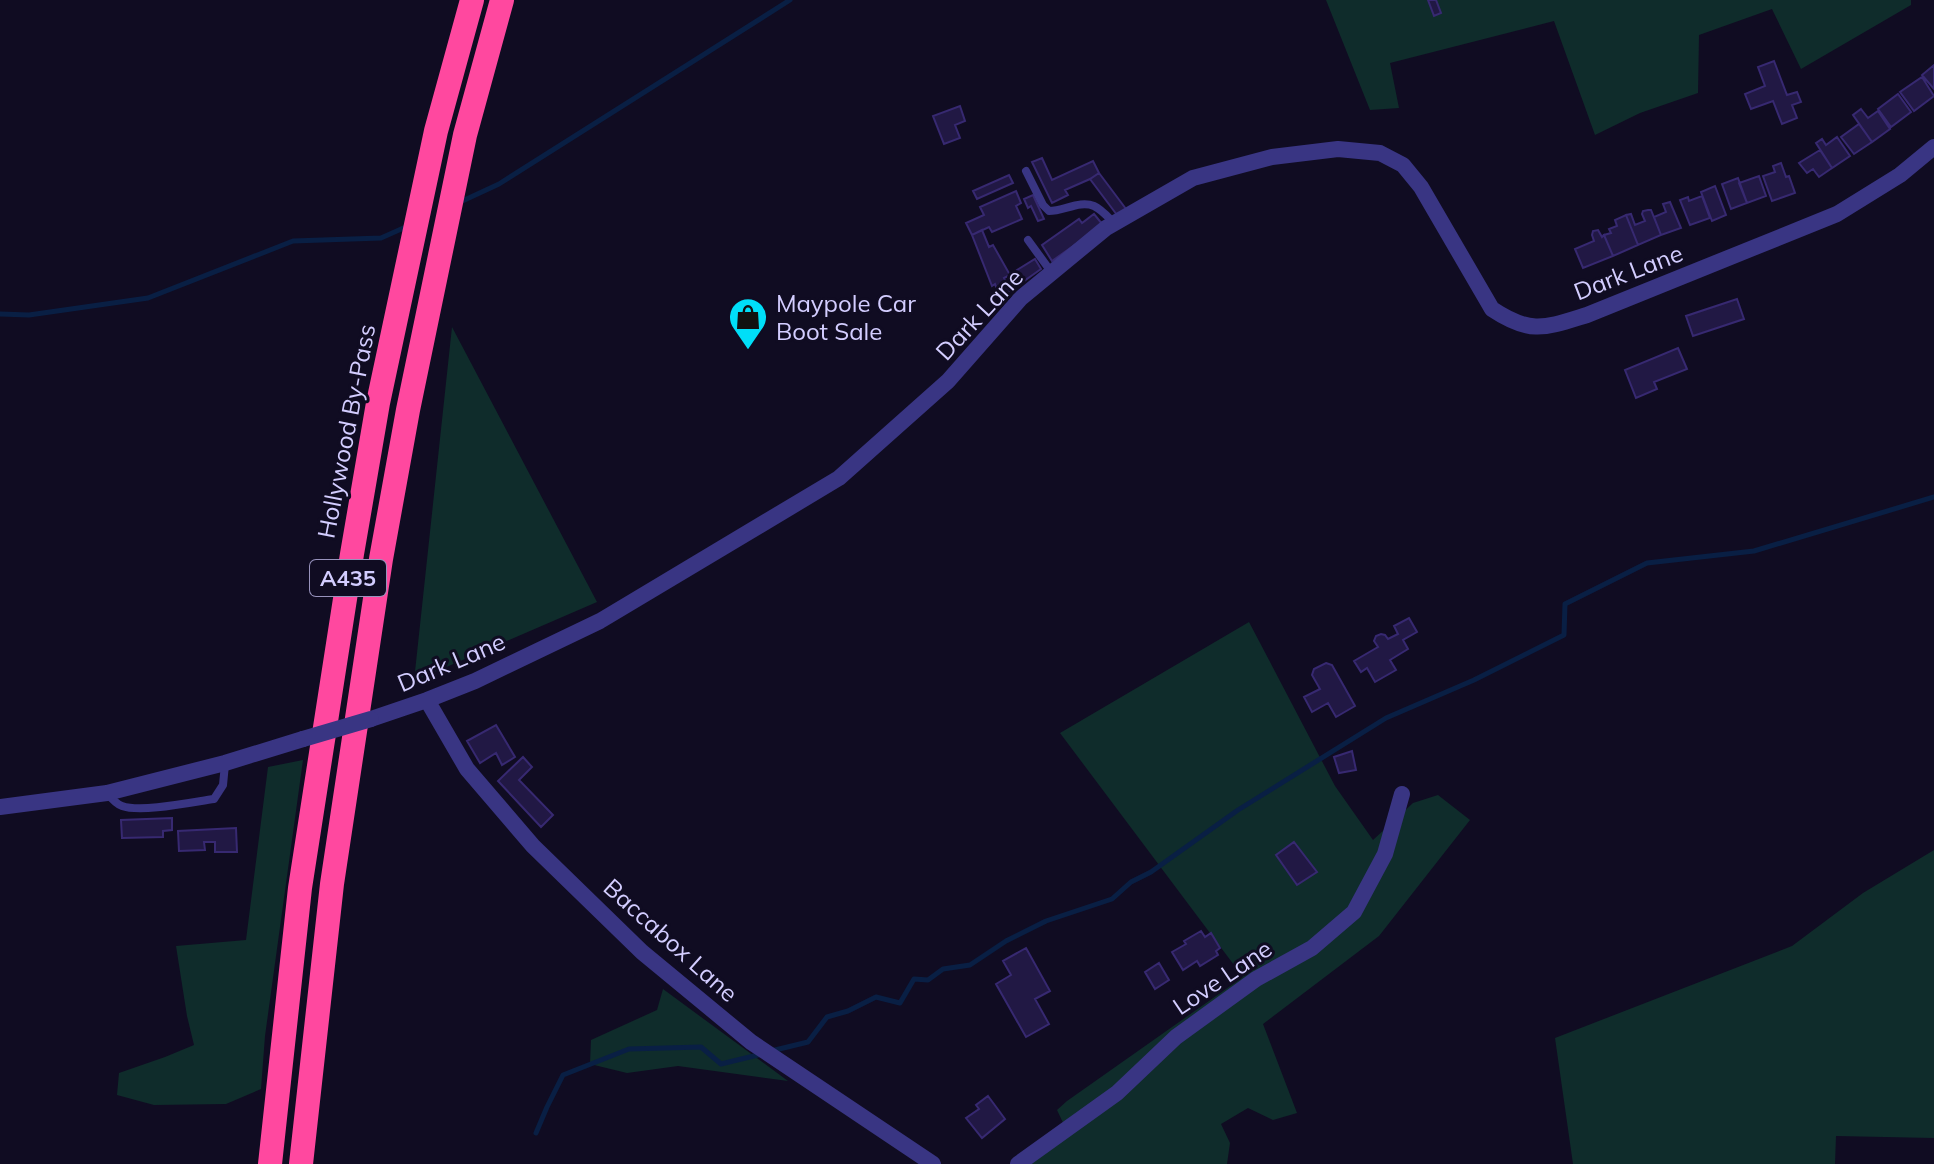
<svg xmlns="http://www.w3.org/2000/svg" width="1934" height="1164" viewBox="0 0 1934 1164" font-family="Mulish,sans-serif">
<style>
.green{fill:#0f2c2b}
.lines{fill:none;stroke-linecap:round;stroke-linejoin:round}
.stream{stroke:#091f44;stroke-width:5}
.building{fill:#211844;stroke:#372971;stroke-width:2}
.lane{stroke:#393583;stroke-width:8}
.street{stroke:#393583;stroke-width:16}
.highway{stroke:#ff489f;stroke-width:24}
.street-bridge{stroke:#393583;stroke-width:16}
.labels{text-anchor:middle;dominant-baseline:central;stroke-width:6;stroke-linejoin:round;paint-order:stroke}
.shield{fill:#100c22;stroke:#9893bd;stroke-width:2}
.shield-label{font-size:22px;font-weight:bold;fill:#d3cdff}
.street-label{font-size:24px;fill:#d3cdff;stroke:#100c22}
.poi-label{font-size:24px;fill:#d3cdff;stroke:#100c22;text-anchor:start}
</style>
<rect width="100%" height="100%" fill="#100c22"/>
<path class="green" d="M1326 0H1911V5L1801 69 1772 9 1699 35 1698 93 1640 113 1595 135 1554 21 1390 63 1399 108 1370 110Z
M452 327 597 602 414 681Z
M1249 622 1335 786 1373 840 1413 803 1438 795 1470 820 1379 936 1263 1024 1297 1113 1273 1120 1248 1108 1221 1124 1230 1143 1227 1164H1018L1066 1129 1057 1110 1067 1101 1243 977 1060 733Z
M303 760 265 1036 261 1089 226 1104 154 1105 117 1095 119 1073 165 1057 194 1045 187 1016 176 946 246 940 268 767Z
M1934 850V1138L1836 1136 1835 1164H1573L1555 1038 1792 946 1863 893Z
M663 989 788 1081 678 1066 627 1073 590 1064 591 1040 657 1010Z"/>
<g class="lines">
<path class="stream" d="M458 203 499 184 790 0
M0 314 29 315 148 298 293 241 381 238 408 226
M771 1051 808 1042 827 1017 848 1011 876 997 900 1003 914 979 928 980 943 969 970 965 1006 941 1046 921 1112 899 1131 882 1151 872 1238 810 1386 718 1474 680 1564 635 1565 604 1647 563 1754 551 1934 497
M536 1133 547 1107 563 1075 629 1049 701 1047 721 1064 762 1054"/>
</g>
<path class="building" d="M1428 0H1436L1441 13 1434 16Z
M1774 61 1787 95 1797 92 1801 102 1792 105 1797 118 1782 124 1773 101 1751 109 1745 94 1765 86 1758 67Z
M1934 65V89L1922 75Z
M1922 77 1934 96 1914 111 1900 92Z
M1898 94 1911 112 1891 127 1878 109Z
M960 106 965 121 955 125 960 138 944 144 933 116Z
M1861 109 1868 118 1878 111 1890 129 1872 142 1853 115Z
M1859 124 1872 142 1854 154 1841 137Z
M1837 137 1850 156 1832 168 1816 143 1822 139 1826 145Z
M1820 150 1832 168 1819 177 1813 169 1807 173 1799 163Z
M1042 158 1052 180 1093 161 1099 173 1090 179 1065 190 1068 195 1052 203 1032 162Z
M1781 163 1786 177 1789 176 1795 193 1772 201 1763 176 1775 172 1773 166Z
M1099 173 1126 209 1117 215 1090 179Z
M1009 175 1013 183 977 199 973 191Z
M1759 176 1766 196 1747 203 1739 183Z
M1738 178 1747 203 1731 209 1722 184Z
M1715 186 1726 215 1712 221 1701 192Z
M1016 191 1021 203 1016 206 1022 219 992 232 989 227 972 235 966 223 984 215 980 207Z
M1033 195 1044 219 1038 221 1031 206 1028 208 1024 199Z
M1702 196 1710 218 1690 225 1680 200 1688 197 1689 201Z
M1670 202 1681 228 1661 235 1654 217 1666 212 1663 204Z
M1648 210H1651L1661 235 1638 245 1626 215 1631 214 1635 225 1645 221 1642 214 1643 211Z
M1094 214 1103 225 1052 261 1042 245 1079 219 1082 223Z
M1626 215 1638 245 1613 256 1604 235 1611 233 1609 229 1617 226 1615 220Z
M982 230 989 247 993 245 1010 275 1004 278 1011 290 1000 298 995 284 992 286 972 235Z
M1598 230 1602 237 1604 235 1613 256 1583 268 1575 249 1594 241 1592 235 1593 231Z
M1035 259 1041 269 1024 281 1017 270Z
M1737 299 1744 319 1693 336 1686 316Z
M1678 348 1687 369 1654 382 1657 389 1636 398 1625 370Z
M1409 618 1417 632 1403 640 1408 649 1390 660 1396 670 1375 682 1367 668 1361 672 1354 661 1378 647 1374 641 1376 636 1381 634 1385 635 1388 639 1398 634 1394 626Z
M1326 663 1332 665 1355 706 1336 717 1328 703 1312 712 1304 697 1320 689 1312 675 1314 669Z
M496 725 515 757 502 765 496 753 480 763 467 741Z
M1352 751 1356 770 1339 773 1334 757Z
M523 757 532 767 519 780 553 815 541 827 498 781Z
M172 818V830L163 831V837L122 838 121 820Z
M236 828 237 852H215V842H204L205 850 179 851 178 831Z
M1294 842 1317 872 1297 885 1276 855Z
M1201 931 1205 937 1211 933 1220 948 1216 951 1218 955 1200 966 1197 961 1183 970 1172 952 1186 944 1184 941Z
M1026 948 1050 991 1035 999 1049 1024 1026 1037 996 984 1011 975 1003 961Z
M1159 963 1169 980 1155 989 1145 972Z
M988 1096 1005 1119 982 1138 966 1118 979 1109 976 1105Z"/>
<g class="lines">
<path class="lane" d="M1026 171 1043 205 1049 211C1064 211 1080 200 1094 206 1101 209 1108 217 1114 223
M1028 240 1052 273
M107 793C111 798 116 804 122 806 141 813 193 802 214 799L223 785 225 764"/>
<path class="street" d="M427 700 467 769 533 846 642 952 751 1042 933 1164
M371 719 427 700 475 681 600 621 839 478 948 381 1021 298 1106 228 1193 178 1272 157 1338 149 1380 153 1403 165 1421 187 1492 309C1531 335 1545 328 1587 315L1837 214 1900 175 1934 147
M0 807 107 793 225 763 303 739
M1018 1164 1117 1093 1176 1037 1256 979 1312 948 1354 912 1385 854 1402 794"/>
<path class="highway" d="M270 1164 300 888 352 554 378 403 436 131 472 0
M301 1164 332 884 381 559 408 410 465 135 502 0"/>
<path class="street-bridge" d="M303 739 371 719"/>
</g>
<defs>
<symbol id="shop-pin" viewBox="-11 -11 22 30"><path d="M0 17L-7.5 6A9.5 9.5 0 1 1 7.5 6Z" fill="#00def8" stroke="#100c22"/><path d="M-5-2.5h2.3a2.7 3.5 0 0 1 5.4 0H5L5.5 6h-11ZM-1.5-2.5h3a1.5 2.3 0 0 0-3 0Z" fill="#111"/></symbol>
</defs>
<g fill-rule="evenodd">
<use href="#shop-pin" x="726" y="295" width="44" height="60"/>
</g>
<g class="labels">
<rect class="shield" x="310" y="560" width="76" height="36" rx="6"/>
<g class="shield-label">
<text x="348" y="578">A435</text>
</g>
<g class="street-label">
<text transform="translate(1628 272) rotate(-21)">Dark Lane</text>
<text transform="translate(979 314) rotate(-47)">Dark Lane</text>
<text transform="translate(346 431) rotate(-79)">Hollywood By-Pass</text>
<text transform="translate(451 662) rotate(-23)">Dark Lane</text>
<text transform="translate(671 940) rotate(42)">Baccabox Lane</text>
<text transform="translate(1222 977) rotate(-34)">Love Lane</text>
</g>
<g class="poi-label">
<text x="776" y="303">Maypole Car<tspan x="776" dy="28">Boot Sale</tspan></text>
</g>
</g>
</svg>
